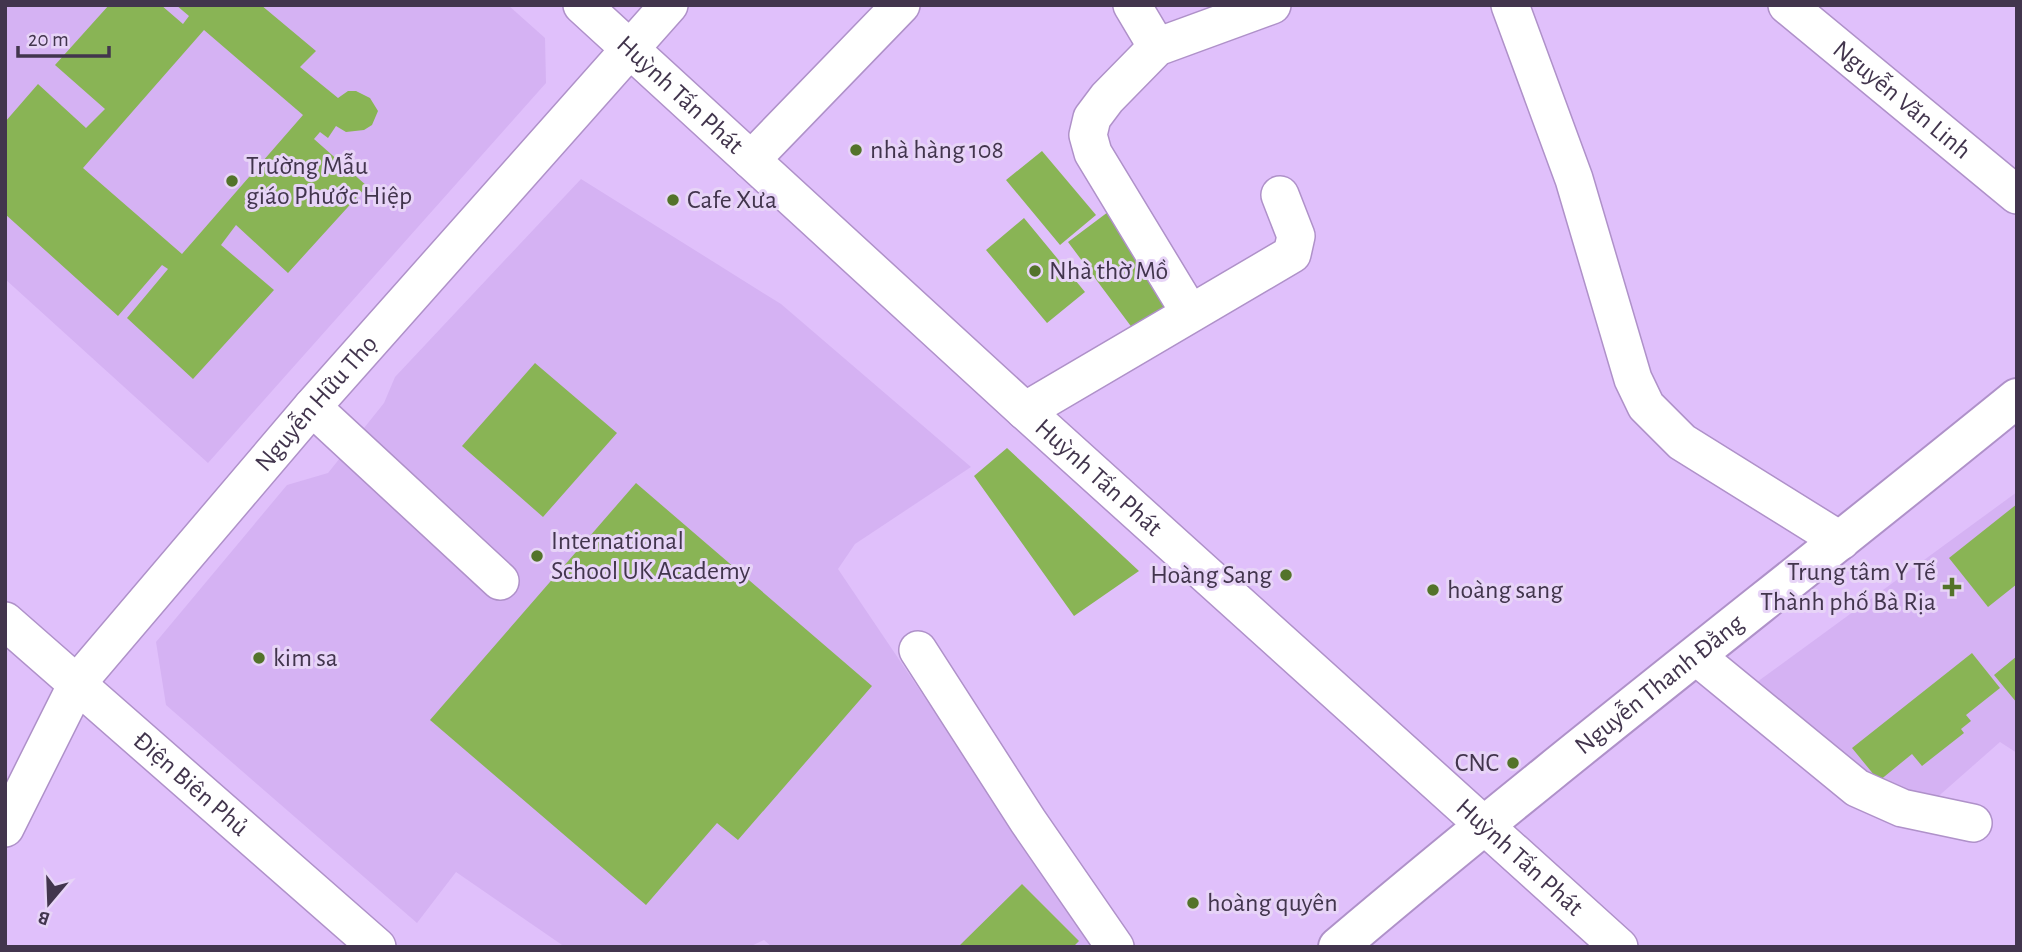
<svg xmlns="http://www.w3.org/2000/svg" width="2022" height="952" viewBox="0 0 2022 952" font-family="'Alegreya Sans',sans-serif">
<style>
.built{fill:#d5b2f3}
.building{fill:#89b455;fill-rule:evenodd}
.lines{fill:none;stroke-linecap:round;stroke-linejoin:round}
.minor-casing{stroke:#af91c9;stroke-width:40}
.major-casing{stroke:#af91c9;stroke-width:42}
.minor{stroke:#fff;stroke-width:37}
.major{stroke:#fff;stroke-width:38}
.poi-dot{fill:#53732a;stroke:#e7d4f7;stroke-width:2.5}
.labels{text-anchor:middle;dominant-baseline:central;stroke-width:6;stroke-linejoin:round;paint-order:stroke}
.street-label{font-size:26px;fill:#42354d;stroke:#e7d4f7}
.poi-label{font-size:26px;fill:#42354d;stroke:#e7d4f7;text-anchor:start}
</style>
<rect width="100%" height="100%" fill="#e0c0fb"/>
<path class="built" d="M9 5H508L545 38 546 83 208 463 5 279V10Z
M581 179 781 304 971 467 855 544 838 569 1091 944 1088 947H772L764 940 749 947H565L456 872 417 923 166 705 156 642 287 485 328 473 384 403 395 377Z
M2017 492V753L2000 742 1933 801 1888 794 1757 682Z"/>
<path class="building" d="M109 5H161L183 24 189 16 176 5H261L316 51 300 67 338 98 348 91H356L370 98 378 111 372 125 364 130 346 132 336 126 328 138 320 132 314 139 367 186 288 273 236 225 221 245 274 290 193 379 127 318 168 269 162 265 118 316 5 214V122L38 84 86 128 105 109 55 65ZM204 30 303 115 182 254 83 168Z
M1042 151 1096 215 1060 245 1006 180Z
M1108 212 1169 303 1133 329 1068 242Z
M1024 218 1085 292 1047 323 986 250Z
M535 363 617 433 543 517 462 446Z
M1007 448 1139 571 1074 616 974 476Z
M636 483 872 686 738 840 717 823 646 905 430 720Z
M2017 504V584L1988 607 1949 558Z
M1972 653 2000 688 1966 715 1971 721 1961 729 1964 733 1922 766 1912 754 1879 781 1852 748Z
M2017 656V703L1994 675Z
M1022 884 1079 941 1073 947H958Z"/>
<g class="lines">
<defs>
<g id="minor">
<path id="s1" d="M582 5 1025 411 1619 947"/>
<path d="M1132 5 1157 47"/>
<path d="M1510 5 1574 179 1633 379 1646 406 1682 442 1841 541"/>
<path id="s2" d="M1787 5 2017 195"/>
<path d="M751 160 901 5"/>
<path d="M1190 313 1093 153 1088 135 1092 118 1107 98 1157 47 1272 5"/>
<path d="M312 407 500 581"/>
<path d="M1025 411 1292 254 1296 236 1280 195"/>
<path id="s3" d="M5 621 377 947"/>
<path d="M918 650 1028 821 1115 947"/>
<path d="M1696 656 1857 788 1902 808 1973 823"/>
<path id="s4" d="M5 828 78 682 312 407 669 5"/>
</g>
<g id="major">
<path id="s5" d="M1338 947C1560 759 1791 582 2017 398"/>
</g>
</defs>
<use href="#minor" class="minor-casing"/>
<use href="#major" class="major-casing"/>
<use href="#minor" class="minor"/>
<use href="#major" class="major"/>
</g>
<g class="poi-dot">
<circle cx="856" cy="150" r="7"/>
<circle cx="232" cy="181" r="7"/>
<circle cx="673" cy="200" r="7"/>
<circle cx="1035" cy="271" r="7"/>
<circle cx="537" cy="556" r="7"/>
<circle cx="1286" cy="575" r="7"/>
<path d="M1948.5 576.5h7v7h7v7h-7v7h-7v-7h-7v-7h7z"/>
<circle cx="1433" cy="590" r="7"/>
<circle cx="259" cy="658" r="7"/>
<circle cx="1513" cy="763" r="7"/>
<circle cx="1193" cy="903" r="7"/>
</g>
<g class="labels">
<g class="street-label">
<text stroke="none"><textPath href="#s1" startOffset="133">Huỳnh Tấn Phát</textPath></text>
<text stroke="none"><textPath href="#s2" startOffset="149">Nguyễn Văn Linh</textPath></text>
<text stroke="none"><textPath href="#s4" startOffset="530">Nguyễn Hữu Thọ</textPath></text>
<text stroke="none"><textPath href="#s1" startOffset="700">Huỳnh Tấn Phát</textPath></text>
<text stroke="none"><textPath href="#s5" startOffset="415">Nguyễn Thanh Đằng</textPath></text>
<text stroke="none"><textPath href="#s3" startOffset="247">Điện Biên Phủ</textPath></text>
<text stroke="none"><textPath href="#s1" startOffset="1267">Huỳnh Tấn Phát</textPath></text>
</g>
<g class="poi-label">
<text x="870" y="150">nhà hàng 108</text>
<text x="246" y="166">Trường Mẫu<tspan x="246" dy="30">giáo Phước Hiệp</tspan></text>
<text x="687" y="200">Cafe Xưa</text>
<text x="1049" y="271">Nhà thờ Mồ</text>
<text x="551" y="541">International<tspan x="551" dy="30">School UK Academy</tspan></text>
<text x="1936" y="572" text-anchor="end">Trung tâm Y Tế<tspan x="1936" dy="30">Thành phố Bà Rịa</tspan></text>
<text x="1272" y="575" text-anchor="end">Hoàng Sang</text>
<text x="1447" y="590">hoàng sang</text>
<text x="273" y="658">kim sa</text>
<text x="1499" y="763" text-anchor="end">CNC</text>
<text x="1207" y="903">hoàng quyên</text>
</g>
</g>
<rect width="2022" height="952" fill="none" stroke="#42354d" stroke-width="14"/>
<g transform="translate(49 903) rotate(199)" stroke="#e7d4f7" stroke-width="5" paint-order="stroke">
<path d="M0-5L12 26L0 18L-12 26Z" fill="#42354d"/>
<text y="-10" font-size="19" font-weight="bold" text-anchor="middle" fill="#42354d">B</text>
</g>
<path d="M18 46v10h91v-10" fill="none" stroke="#42354d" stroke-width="3.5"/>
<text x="28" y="46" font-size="21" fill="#42354d" stroke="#e7d4f7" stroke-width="5" paint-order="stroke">20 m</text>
</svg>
